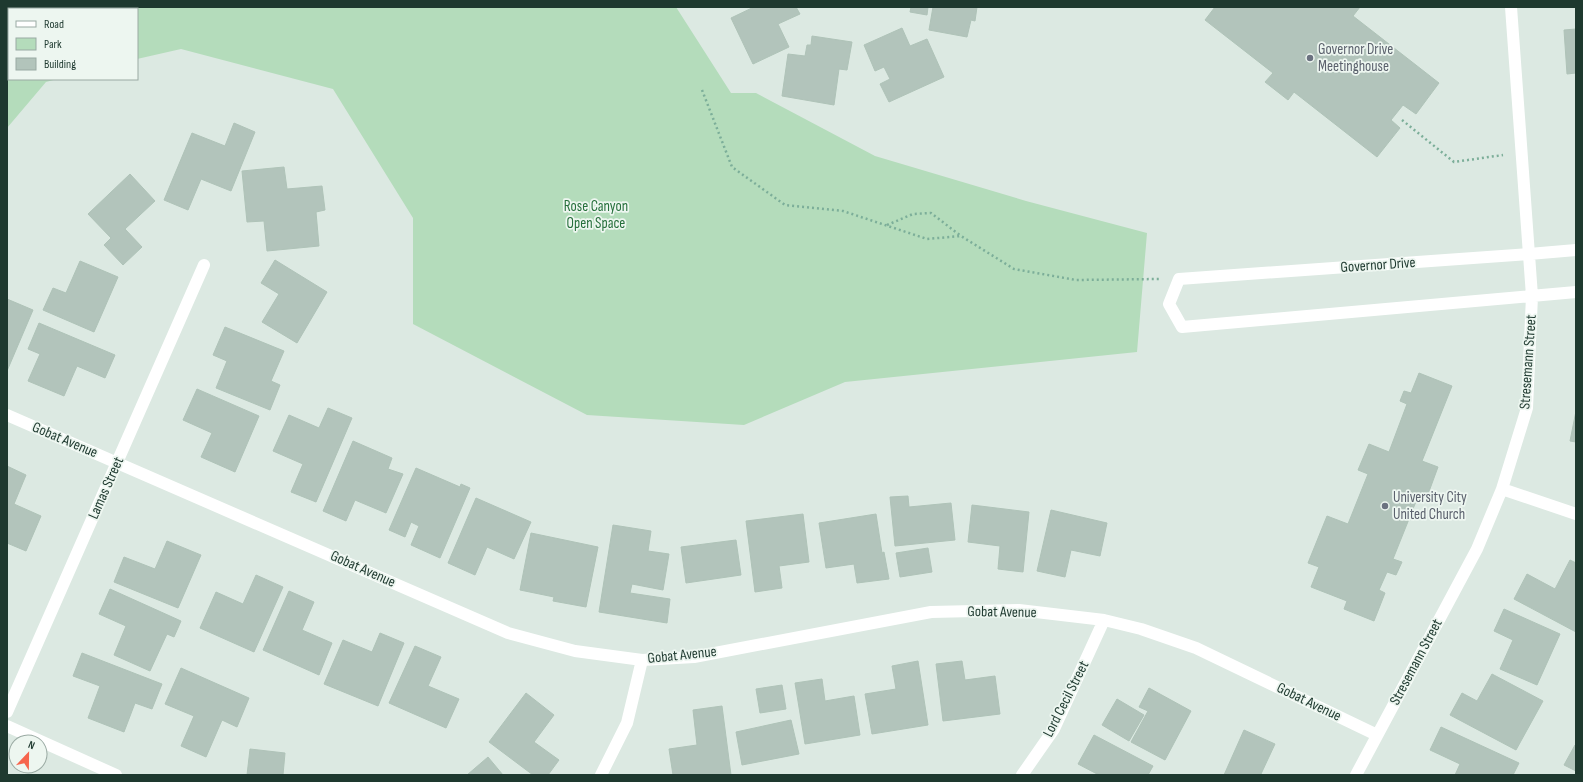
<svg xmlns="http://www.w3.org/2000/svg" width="1583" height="782" viewBox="0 0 1583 782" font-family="'Sofia Sans Condensed',sans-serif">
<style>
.green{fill:#b4dcbb}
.building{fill:#b2c4bb;stroke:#afc3b8}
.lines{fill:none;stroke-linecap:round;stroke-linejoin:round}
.path{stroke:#7cae99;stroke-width:2.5;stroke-dasharray:2 3;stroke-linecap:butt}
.minor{stroke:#fff;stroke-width:12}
.worship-dot{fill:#6b7280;stroke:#edf6f0;stroke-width:1.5}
.labels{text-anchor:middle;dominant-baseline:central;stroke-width:3.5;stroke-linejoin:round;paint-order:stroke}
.worship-label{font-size:15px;fill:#5b616d;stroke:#edf6f0;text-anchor:start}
.park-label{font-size:15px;fill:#27703c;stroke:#edf6f0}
.street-label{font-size:15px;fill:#1e392f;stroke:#edf6f0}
</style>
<rect width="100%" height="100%" fill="#dce9e2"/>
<path class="green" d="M7 7H676L731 93H756L875 156 1026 201 1147 233 1137 352 845 382 744 425 587 415 413 324V218L333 89 181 49 137 59V9H9V79H57L46 82 7 128Z"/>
<path class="building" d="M754 7H796L800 14 778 24 789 47 753 64 731 18Z
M911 7H928L927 15 910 12Z
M933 7H977L975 21 971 20 967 37 929 30Z
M1215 7H1360L1353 16 1439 83 1416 114 1403 105 1391 120 1400 128 1377 157 1294 92 1288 100 1265 82 1273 73 1205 20Z
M902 28 910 46 927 39 944 77 889 102 880 84 890 79 884 67 875 71 864 45Z
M1576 29V73L1567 74 1564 30Z
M812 36 852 42 847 70 839 69 834 105 782 96 788 54 805 56 807 45H811Z
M234 123 255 132 231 191 201 179 188 210 164 200 192 133 225 146Z
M284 167 287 189 322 186 325 210 316 212 319 246 267 251 264 221 247 222 242 171Z
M130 174 155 201 125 229 142 247 123 265 104 245 111 238 88 214Z
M275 260 327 292 297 343 262 322 279 294 261 283Z
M80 261 118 277 94 332 43 310 53 288 66 293Z
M7 299 33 310 7 371Z
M39 323 115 355 105 378 77 366 64 396 28 381 40 354 28 349Z
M225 327 284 351 271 381 280 385 270 410 216 388 227 361 213 355Z
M1419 373 1452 386 1422 461 1438 467 1427 497 1419 494 1393 559 1402 562 1396 575 1387 572 1379 590 1385 593 1374 621 1344 609 1347 601 1311 587 1319 567 1308 563 1327 516 1348 524 1368 474 1358 470 1369 444 1389 452 1407 404 1400 401 1404 391 1411 393Z
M197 389 259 416 235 472 201 457 212 433 183 420Z
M328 408 352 418 316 502 291 492 303 464 273 451 289 415 319 428Z
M1576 411V442L1570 441Z
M353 441 392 458 388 469 403 474 386 513 355 500 346 521 323 511Z
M7 466 26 475 14 504 41 516 26 551 7 543Z
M416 468 460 487 461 484 470 488 440 558 411 545 419 526 411 522 405 537 389 530Z
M908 496 909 507 951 503 955 540 895 546 890 497Z
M476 498 531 522 514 559 487 547 475 575 448 563Z
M972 505 1029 512 1023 572 998 569 1000 546 968 542Z
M1051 510 1107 523 1100 556 1071 550 1065 577 1037 571Z
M803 514 809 562 779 566 782 588 755 592 746 521Z
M876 514 882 553 884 552 889 579 857 583 854 564 826 568 819 523Z
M613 525 651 531 648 551 669 554 663 590 632 584 630 593 670 599 667 623 599 612Z
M531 533 598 547 586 607 553 601 554 597 520 590Z
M736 540 741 575 686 583 681 547Z
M167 541 201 555 178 608 114 582 124 557 155 569Z
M928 548 932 572 900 577 896 553Z
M1570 560 1576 563V632L1514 599 1527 574 1555 589Z
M256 575 283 587 254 652 200 628 216 592 243 604Z
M110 589 181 621 174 637 167 634 150 671 114 655 126 626 99 614Z
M289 591 314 602 302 630 332 643 319 675 263 650Z
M1504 609 1560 634 1537 685 1500 669 1513 640 1494 631Z
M380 633 404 643 378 706 324 684 343 640 372 652Z
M415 646 441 657 428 686 459 699 446 728 389 703Z
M82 653 162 684 152 709 135 703 124 732 88 718 100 686 73 676Z
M918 661 928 725 872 734 865 694 896 689 892 666Z
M962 661 965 680 995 676 1000 714 943 721 936 664Z
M181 668 249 698 237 727 222 720 206 757 181 746 194 716 165 704Z
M1492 674 1543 701 1516 750 1450 715 1462 693 1477 701Z
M822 679 825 701 854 696 860 735 805 744 795 683Z
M782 685 786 709 760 713 756 689Z
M1149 688 1191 711 1165 760 1131 742 1148 711 1139 707Z
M526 693 554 715 534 742 559 760 548 775H533L489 742Z
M1117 699 1144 715 1129 741 1102 725Z
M722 706 731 775H673L669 749 697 745 693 710Z
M791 720 799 754 742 765 736 732Z
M1441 727 1519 763 1513 775H1455L1460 764 1430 750Z
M1244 730 1275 744 1261 774 1263 775H1224Z
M1094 735 1153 766 1148 775H1099L1078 764Z
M1575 745 1576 746V771L1564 765Z
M250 749 285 753 283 775H247Z
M488 757 503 775H467Z"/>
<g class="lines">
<path class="path" d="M702 90 732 167 785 205 843 211 927 239 961 236 1014 269 1076 280 1159 279
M1402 120 1454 162 1503 155
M887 225 913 214 931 213 961 236"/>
<path class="minor" d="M1576 250 1529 254 1179 279 1169 304 1182 327 1576 292
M7 415 508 633 575 651 642 660 694 657 931 612 1019 610 1104 620 1141 629 1196 648 1377 735
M1502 489 1576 514
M7 712 204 265
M7 726 116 775
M601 775 627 723 642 660
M1022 775 1054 729 1104 620
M1356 775 1477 549 1502 489 1527 408 1532 296 1511 7"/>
</g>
<g class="worship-dot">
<circle cx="1310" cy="58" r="4"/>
<circle cx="1385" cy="506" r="4"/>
</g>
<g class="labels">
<g class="worship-label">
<text x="1318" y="49">Governor Drive<tspan x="1318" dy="17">Meetinghouse</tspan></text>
<text x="1393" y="497">University City<tspan x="1393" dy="17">United Church</tspan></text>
</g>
<g class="park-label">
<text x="596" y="206">Rose Canyon<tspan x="596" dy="17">Open Space</tspan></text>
</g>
<g class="street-label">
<text transform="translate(1378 265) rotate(-4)">Governor Drive</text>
<text transform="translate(1528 362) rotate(-86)">Stresemann Street</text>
<text transform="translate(65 440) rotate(23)">Gobat Avenue</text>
<text transform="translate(106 488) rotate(-66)">Lamas Street</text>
<text transform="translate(363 569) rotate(24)">Gobat Avenue</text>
<text transform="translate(1002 612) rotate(1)">Gobat Avenue</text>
<text transform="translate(682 655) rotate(-6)">Gobat Avenue</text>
<text transform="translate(1416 662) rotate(-62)">Stresemann Street</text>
<text transform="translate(1066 699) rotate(-63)">Lord Cecil Street</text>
<text transform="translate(1309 702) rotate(26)">Gobat Avenue</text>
</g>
</g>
<rect width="1583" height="782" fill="none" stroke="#1e392f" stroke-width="16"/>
<rect x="8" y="8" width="130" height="72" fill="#edf6f0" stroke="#9aaaa3"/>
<rect x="16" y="21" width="20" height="6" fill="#ffffff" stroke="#9aaaa3"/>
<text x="44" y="28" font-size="12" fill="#1e392f">Road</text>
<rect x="16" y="38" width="20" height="12" fill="#b4dcbb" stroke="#9aaaa3"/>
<text x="44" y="48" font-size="12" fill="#1e392f">Park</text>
<rect x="16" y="58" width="20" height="12" fill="#b2c4bb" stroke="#9aaaa3"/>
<text x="44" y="68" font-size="12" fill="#1e392f">Building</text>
<g transform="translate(28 754) rotate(22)"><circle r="19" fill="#edf6f0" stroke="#9aaaa3"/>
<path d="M0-3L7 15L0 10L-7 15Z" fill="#f6654d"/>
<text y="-6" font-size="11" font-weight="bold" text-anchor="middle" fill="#1e392f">N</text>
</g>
</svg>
